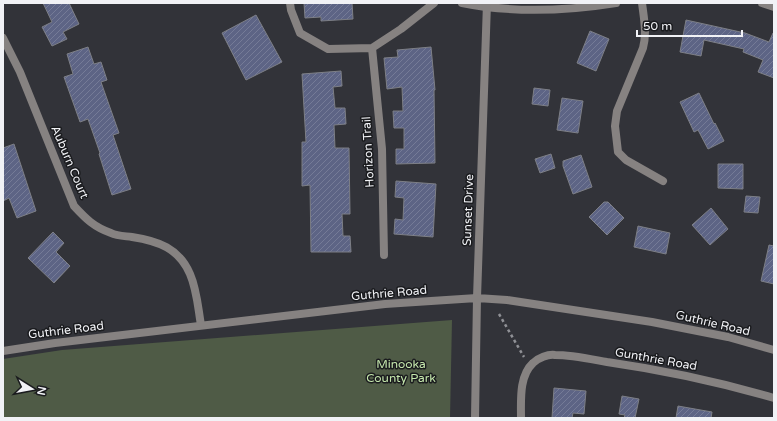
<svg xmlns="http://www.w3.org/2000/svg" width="777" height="421" viewBox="0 0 777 421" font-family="'Varela Round',sans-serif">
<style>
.park{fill:#4f5b46}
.building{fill:url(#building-hatch);stroke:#7d7f86}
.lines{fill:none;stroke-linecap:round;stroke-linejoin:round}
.path{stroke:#909196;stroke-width:2.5;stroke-dasharray:3 3;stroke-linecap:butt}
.minor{stroke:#868281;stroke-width:8}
.tertiary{stroke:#868281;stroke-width:8}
.labels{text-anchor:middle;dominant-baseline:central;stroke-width:3;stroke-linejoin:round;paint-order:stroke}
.street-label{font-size:12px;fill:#f1f2f6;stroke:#1a1b1e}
.park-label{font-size:12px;fill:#c4e6ac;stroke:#1a1b1e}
</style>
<defs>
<pattern id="building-hatch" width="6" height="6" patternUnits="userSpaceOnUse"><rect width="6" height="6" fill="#5d6485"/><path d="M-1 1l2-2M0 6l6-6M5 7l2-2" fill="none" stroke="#757b97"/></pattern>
</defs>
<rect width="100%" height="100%" fill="#323339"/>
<path class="park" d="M452 320 450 418H3V359L62 350Z"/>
<path class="building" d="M43 3H69L79 24 63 32 67 39 52 46 42 27 52 22Z
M304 3H352L353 19 321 21V17L305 18Z
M256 15 282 62 246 80 222 33Z
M686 20 745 33 769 42 773 33 774 34V78L758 72 763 60 743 52 744 49 704 40 701 56 680 52Z
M590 31 609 39 596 71 577 63Z
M88 47 94 64 101 62 107 80 101 82 119 133 113 135 131 189 112 195 99 154 100 153 88 119 80 122 64 77 73 74 67 54Z
M431 47 435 90H434L435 163 396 164V149H404V128H394L393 111H403L402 87 387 89 384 58 398 57 397 50Z
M341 71 342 86 333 87 335 108H345L346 124 334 125 335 148H349L350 214H342L343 236H350L351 252H311L310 185 302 186V142H306L302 74Z
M534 88 550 90 548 106 532 104Z
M699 93 714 124 715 123 724 141 708 149 698 130 694 132 680 102Z
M562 98 583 101 578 133 557 130Z
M14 144 36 211 17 218 9 198 3 201V148Z
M551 154 555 168 540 173 535 159Z
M581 155 592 187 573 194 563 166V161Z
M718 164H743V189L718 188Z
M396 181 436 184 433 237 394 234 395 219 403 220 404 198 395 197Z
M746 196 760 197 758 213 744 212Z
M604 202H608L624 218 607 235 589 217Z
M711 208 728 229 710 245 692 225Z
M638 226 670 233 666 254 634 247Z
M53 232 64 243 56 252 70 266 54 283 28 258Z
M769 245 774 246V284L761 281Z
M554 388 586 391 584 414 573 413 572 418H552Z
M622 396 639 399 635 418H624L625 415 619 414Z
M678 406 712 412 711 418H676Z"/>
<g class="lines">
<path class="path" d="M499 314 524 357"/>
<path class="minor" d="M290 3 291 10 300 33 328 49 372 48 401 29 434 3
M462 3C512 13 566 11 616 3
M642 3C644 19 647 33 643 48L617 111 615 126 618 152 626 160 663 181
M762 3 774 7
M3 38 20 72 74 206C86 219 94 227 111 233 117 236 125 236 132 237 158 241 179 248 190 274 197 290 198 308 201 325
M372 48 382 149 384 255
M521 418C521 400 519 376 533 363 538 358 548 354 555 355 572 355 590 359 607 362 663 370 719 382 774 398"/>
<path class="tertiary" d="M3 351 55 343 385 304 477 298 507 300 652 322 728 337 774 350
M475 418 477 298 487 3"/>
</g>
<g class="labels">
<g class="street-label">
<text transform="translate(368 152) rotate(-93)">Horizon Trail</text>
<text transform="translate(70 162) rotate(67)">Auburn Court</text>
<text transform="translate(468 210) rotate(-88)">Sunset Drive</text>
<text transform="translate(389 293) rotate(-5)">Guthrie Road</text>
<text transform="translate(713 323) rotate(13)">Guthrie Road</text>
<text transform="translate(66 330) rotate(-7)">Guthrie Road</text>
<text transform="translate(656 359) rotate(10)">Gunthrie Road</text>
</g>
<g class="park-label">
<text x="401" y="364">Minooka<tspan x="401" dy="14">County Park</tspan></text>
</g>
</g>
<rect width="777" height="421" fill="none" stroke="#f1f2f6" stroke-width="8"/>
<g transform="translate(32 389) rotate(101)" stroke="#1a1b1e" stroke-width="3" paint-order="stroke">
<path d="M0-3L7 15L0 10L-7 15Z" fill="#f1f2f6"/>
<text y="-6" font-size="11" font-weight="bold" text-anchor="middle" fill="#f1f2f6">N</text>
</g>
<path d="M637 30v6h105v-6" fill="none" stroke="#f1f2f6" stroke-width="2"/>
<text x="643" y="30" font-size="12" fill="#f1f2f6" stroke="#1a1b1e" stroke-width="3" paint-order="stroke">50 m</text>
</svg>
